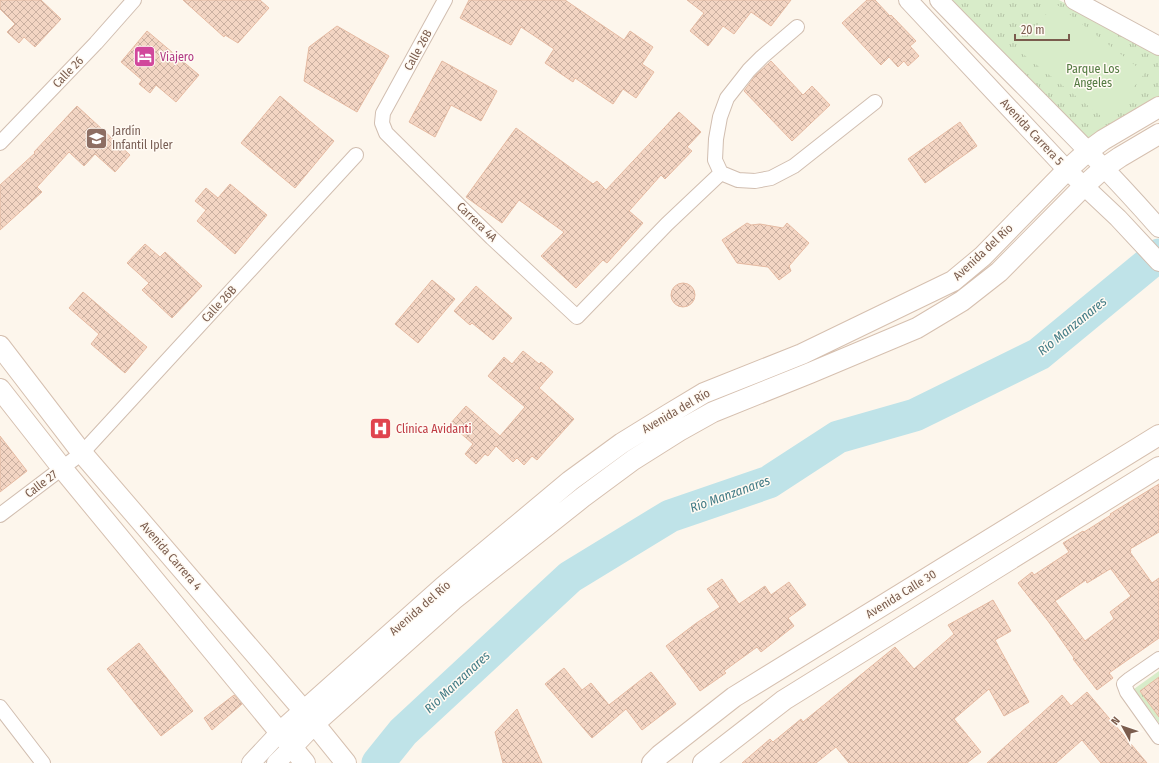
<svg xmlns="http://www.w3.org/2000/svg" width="1159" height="763" viewBox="0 0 1159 763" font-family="'Fira Sans Condensed',sans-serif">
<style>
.park{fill:url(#park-tufts)}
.pitch{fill:#d8ecc9}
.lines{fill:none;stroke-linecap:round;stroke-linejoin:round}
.river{stroke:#bfe3e8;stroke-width:33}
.building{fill:url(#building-cross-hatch);stroke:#e6bba3;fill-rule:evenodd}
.minor-casing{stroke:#d1beb0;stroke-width:16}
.tertiary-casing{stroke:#d1beb0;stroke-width:20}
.secondary-casing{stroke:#d6c0b0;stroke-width:22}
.minor{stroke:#fff;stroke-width:14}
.tertiary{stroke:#fff;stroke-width:18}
.secondary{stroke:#fff;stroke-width:20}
.labels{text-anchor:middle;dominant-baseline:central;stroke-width:3;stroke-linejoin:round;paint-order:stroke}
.street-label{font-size:12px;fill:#7a5c4d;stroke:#fffaf3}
.hotel-label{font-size:12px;fill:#b23c85;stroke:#fffaf3;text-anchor:start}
.park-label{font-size:12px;fill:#537a41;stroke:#fffaf3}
.education-label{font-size:12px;fill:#785e54;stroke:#fffaf3;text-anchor:start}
.health-label{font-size:12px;fill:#be3a42;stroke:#fffaf3;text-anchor:start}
.water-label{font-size:13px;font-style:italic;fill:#437c86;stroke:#fffaf3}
</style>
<defs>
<pattern id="park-tufts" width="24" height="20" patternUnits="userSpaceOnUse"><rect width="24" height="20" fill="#d8ecc9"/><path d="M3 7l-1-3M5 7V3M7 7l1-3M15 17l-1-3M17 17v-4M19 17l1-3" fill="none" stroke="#b4c2a5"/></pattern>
<pattern id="building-cross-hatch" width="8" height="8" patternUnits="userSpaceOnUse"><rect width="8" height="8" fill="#f3d5c3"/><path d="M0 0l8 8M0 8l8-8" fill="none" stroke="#cab0a1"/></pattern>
</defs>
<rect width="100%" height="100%" fill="#fdf6ec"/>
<path class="park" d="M951 0H1059L1159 53V97L1084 141Z
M1159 671V723L1134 689Z"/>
<path class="pitch" d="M1055 3 1145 73 1107 121 1018 50Z"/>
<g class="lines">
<path class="river" d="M378 763 403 732 570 577 670 516 769 482 838 437 915 415 1039 354 1159 255"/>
</g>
<path class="building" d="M0 0H41L61 19 35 47 24 37 19 43 7 32 15 24 0 9Z
M183 0H260L269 8 238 43 225 35 224 37Z
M469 0H565L624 40 630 31 653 47 642 64 654 72 636 98 623 89 613 104 575 78 573 82 545 63 554 49 521 27 511 45 460 18Z
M687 0H791L771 26 751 12 734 34 723 26 708 46 690 31 704 13Z
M867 0H875L890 16 891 15 916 41 910 46 919 56 908 66 904 61 898 67 889 57 881 65 842 23Z
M337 26 389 56 357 112 304 81 309 47Z
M147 31 199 75 176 102 156 85 150 93 139 84 142 80 121 62Z
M442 61 497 91 481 121 451 105 435 137 409 122Z
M771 61 803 95 812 86 830 105 792 141 744 91 755 76Z
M280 96 334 141 295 188 241 143Z
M77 106 130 155 115 172 95 154 84 166 69 152 37 187 42 192 0 230V185L35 153 34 152Z
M679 112 701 132 687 147 692 151 665 179 661 175 629 211 643 223 607 263 603 260 576 288 541 256 564 232 519 200 502 223 466 197 516 128 593 184 597 181 606 190Z
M960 122 977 146 925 183 908 159Z
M230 184 267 215 235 254 197 221 206 210 195 201 206 188 218 198Z
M747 223 751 225 760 224 783 228 787 223 809 243 789 266 791 271 779 280 768 267 737 263 722 240Z
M145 244 160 257 165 252 202 286 172 318 142 290 149 283 127 263Z
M432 280 455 299 418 343 395 324Z
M671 295a12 12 0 1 1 24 0a12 12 0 1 1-24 0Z
M476 286 512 318 493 340 472 323 470 325 454 311Z
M83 292 147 347 125 373 91 344 99 334 69 308Z
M523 351 539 364 541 362 553 372 539 388 574 419 537 460 532 456 524 465 517 458 513 462 496 446 488 456 485 454 476 464 465 454 473 444 450 424 466 406 500 436 525 407 488 376 504 357 512 364Z
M0 436 27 471 0 492Z
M1159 484V532L1130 549 1131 551 1130 552 1152 583 1159 578V638L1109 673 1113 678 1097 690 1073 659 1074 658 1048 621 1018 583 1032 572 1034 575 1069 552 1063 543 1083 531 1084 532 1111 515 1110 514ZM1110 569H1111L1131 596 1110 612 1114 619 1085 641 1055 601 1086 580 1087 583Z
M722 579 739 604 765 586 771 595 789 582 806 605 788 618 794 626 761 652 757 647 724 671 726 673 700 691 666 646 695 624 720 607 707 589Z
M993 600 1011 631 995 640 1029 702 1004 716 989 689 954 719 981 752 967 763H849L836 747 816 763H742L770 739 773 742 801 719 803 722 895 647 914 669 954 634 948 625Z
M139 643 193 711 161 736 107 669Z
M564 668 582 690 591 683 609 705 651 672 676 704 642 730 626 709 592 738 545 684Z
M1159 677V717L1140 691Z
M1087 692 1147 763H1101L1082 740 1056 763H987L1062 695 1071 706Z
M234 695 242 704 212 730 204 718Z
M517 709 542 763H503L495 732Z"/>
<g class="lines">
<defs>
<path id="minor" d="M445 0 383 113 382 123 386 133 492 238 577 317 667 224 721 173 738 180 755 181 771 178 794 166 875 102
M0 143 96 43 134 0
M721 173 715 160 716 139 720 117 727 98 749 70 762 57 797 27
M0 515 82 453 356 155
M1159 659 1130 679 1124 684 1127 692 1159 737
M0 707 43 763"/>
<path id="tertiary" d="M908 0 1067 170 1118 218 1159 262
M939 0C1012 76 1089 148 1159 228
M1074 0 1159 46
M251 763 280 732
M276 763 292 747"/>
<path id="secondary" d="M0 346 82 453 304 711 346 763
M0 389 62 468 305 763
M280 732 443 587 570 481 622 443 669 414 704 393 802 354 953 281 983 256 1067 170 1088 151 1103 140 1159 107
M292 747 314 724 453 600 583 497 633 460 679 431 713 412 810 373 917 328 962 301 999 272 1084 186 1104 168 1120 157 1159 134
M652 763 660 755 734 697 1159 435
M703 763 784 700 1159 467"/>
</defs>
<use href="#minor" class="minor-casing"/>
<use href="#tertiary" class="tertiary-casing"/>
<use href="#secondary" class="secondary-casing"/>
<use href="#minor" class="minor"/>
<use href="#tertiary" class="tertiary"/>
<use href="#secondary" class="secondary"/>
</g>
<defs>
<symbol id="hotel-square" viewBox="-11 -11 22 22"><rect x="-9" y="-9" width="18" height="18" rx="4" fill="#d1479c" stroke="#fffaf3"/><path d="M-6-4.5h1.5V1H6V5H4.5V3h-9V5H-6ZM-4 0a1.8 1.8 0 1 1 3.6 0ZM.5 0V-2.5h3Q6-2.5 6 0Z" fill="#fff"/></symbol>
<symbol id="school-square" viewBox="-11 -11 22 22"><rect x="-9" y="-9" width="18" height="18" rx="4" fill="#8d6e63" stroke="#fffaf3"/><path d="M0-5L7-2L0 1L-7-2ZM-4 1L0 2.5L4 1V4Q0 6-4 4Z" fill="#fff"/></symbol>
<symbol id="hospital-square" viewBox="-11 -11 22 22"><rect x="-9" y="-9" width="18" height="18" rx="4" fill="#e0444e" stroke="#fffaf3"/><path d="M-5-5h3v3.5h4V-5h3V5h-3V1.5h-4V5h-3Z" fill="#fff"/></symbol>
</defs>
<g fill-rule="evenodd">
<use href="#hotel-square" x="132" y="44" width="25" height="25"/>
<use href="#school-square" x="84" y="126" width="25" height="25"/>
<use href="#hospital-square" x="368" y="416" width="25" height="25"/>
</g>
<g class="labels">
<g class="street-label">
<text transform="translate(418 50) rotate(-61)">Calle 26B</text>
<text transform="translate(68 72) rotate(-46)">Calle 26</text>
<text transform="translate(1032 132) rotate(47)">Avenida Carrera 5</text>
<text transform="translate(477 222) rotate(44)">Carrera 4A</text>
<text transform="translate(983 252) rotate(-43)">Avenida del Río</text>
<text transform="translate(219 304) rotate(-47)">Calle 26B</text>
<text transform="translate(676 411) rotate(-30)">Avenida del Río</text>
<text transform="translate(41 484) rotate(-37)">Calle 27</text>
<text transform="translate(171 556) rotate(49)">Avenida Carrera 4</text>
<text transform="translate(901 594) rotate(-32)">Avenida Calle 30</text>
<text transform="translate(420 608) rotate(-41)">Avenida del Río</text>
</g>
<g class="hotel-label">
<text x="160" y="57">Viajero</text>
</g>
<g class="park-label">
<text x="1093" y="69">Parque Los<tspan x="1093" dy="14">Angeles</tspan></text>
</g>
<g class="education-label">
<text x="112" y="131">Jardín<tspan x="112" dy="14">Infantil Ipler</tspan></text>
</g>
<g class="health-label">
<text x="396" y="429">Clínica Avidanti</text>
</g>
<g class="water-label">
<text transform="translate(1072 326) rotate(-39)">Río Manzanares</text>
<text transform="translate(730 494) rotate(-20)">Río Manzanares</text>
<text transform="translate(457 682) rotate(-43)">Río Manzanares</text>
</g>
</g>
<g transform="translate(1123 727) rotate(310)" stroke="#fffaf3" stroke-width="3" paint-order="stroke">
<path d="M0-3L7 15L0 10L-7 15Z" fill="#7a5c4d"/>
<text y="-6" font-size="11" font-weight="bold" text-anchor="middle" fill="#7a5c4d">N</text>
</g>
<path d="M1015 34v6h54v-6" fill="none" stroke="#7a5c4d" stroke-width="2"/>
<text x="1021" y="34" font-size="12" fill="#7a5c4d" stroke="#fffaf3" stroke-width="3" paint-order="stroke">20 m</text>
</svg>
